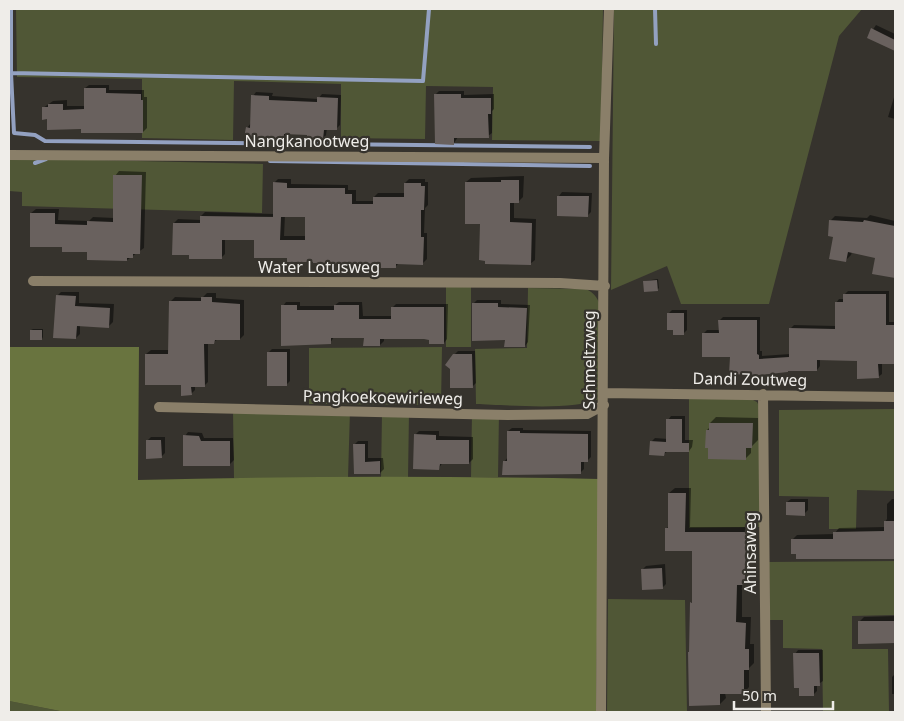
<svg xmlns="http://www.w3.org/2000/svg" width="904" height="721" viewBox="0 0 904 721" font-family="'Noto Sans',sans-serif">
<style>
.green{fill:#505736}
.forest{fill:#69743f}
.shadow{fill:#0007;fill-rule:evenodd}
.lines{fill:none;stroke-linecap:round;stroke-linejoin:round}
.stream{stroke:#93a1c1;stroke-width:4}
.building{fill:#69615e}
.minor{stroke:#8a7f69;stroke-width:10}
.labels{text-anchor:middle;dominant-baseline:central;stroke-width:4.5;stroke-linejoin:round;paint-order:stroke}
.street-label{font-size:16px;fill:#efede9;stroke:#36332d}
</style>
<rect width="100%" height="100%" fill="#36332d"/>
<path class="green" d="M16 9H603L601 141 492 140 493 87 426 86 425 139 341 138V84L234 81 233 140 142 138V79L17 77Z
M614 9H862L839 36 769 304H681L667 266 611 290Z
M9 158 263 164 262 213 22 206V192L9 191Z
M446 287H471V347H446Z
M528 288 586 289C594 293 597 297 600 305L599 399C575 411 505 405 476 404L475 349 527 348Z
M442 347 441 405 309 404V348Z
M689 399H751L757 402 759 406 761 527 689 528Z
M895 409V491L857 490 856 529H829V497L779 496V410Z
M233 411H350L348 478H234Z
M382 413H409L408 478H381Z
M472 413H499L498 477H471Z
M895 561V615L852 616V649H888L889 712H823L822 649 783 648V620H770L769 562Z
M608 599 685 600 687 712H607Z
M9 701 65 712H9Z"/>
<path class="forest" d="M9 347H139L138 480C291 476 445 476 599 479L596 712H65L9 701Z"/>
<path class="shadow" d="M876 25 895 34V50L868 37Z
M89 85H109V90H144V97H147V128L143 132 48 118 43 108 53 101 67 100V106H85V88Z
M439 91H464V95L494 94V109L492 111V133L488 136 458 137 454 143 435 95Z
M256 92 273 93 272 96 318 99 322 94 341 95 340 125 336 129 327 128 326 135 323 139 309 134 287 132 283 138 247 128 251 123 253 96Z
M895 94V119L888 117Z
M119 171 146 172 144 248 127 260 64 246 31 213 36 209H59L58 220 89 221 93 217 114 218 115 176Z
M524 176 523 197 519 201H514V218L536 219 535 260 530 264 481 223 466 182 471 178Z
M278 179H291V184L348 185V190H356V201H374V197L378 193H405V183L409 179H425V182H428V205L425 208 424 233H427V259L423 263H399L395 267H368L365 270 288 257 255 238H225V254L221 258 190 254 174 223 178 219 201 220V216L205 212 274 214V183ZM285 215H306V236H284Z
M562 192 592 193 591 212 588 215 559 196Z
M870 215 895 221V277L873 273 876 257 852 252 851 255 846 260 830 221 835 216 867 218Z
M658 279 659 288 657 290 644 281Z
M848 291H889V322H895V363H882V374L878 377 858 360 820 359V366L817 370 731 355 704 333 707 330H720L719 321 723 317H760V351H762V356L790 354V329L794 325 836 326V303L839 299H844V295Z
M61 292H79V303L114 304 113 322 109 326 80 325V334L76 338 57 296Z
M207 293H216V298L244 300V335L240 339H218L214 342H208V382L204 386H195V390L191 394 182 384 146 354 151 350H170V302L175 297 202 298Z
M477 300H501V304L530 305 528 342 525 346 506 339 473 304Z
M286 302H300V306H334L339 302H362L363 316H392V308L396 304H448L447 339 444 343 430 339 384 337V341L380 345 365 337H334L330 343 283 306Z
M672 310H687V330L683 334 674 329 668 314Z
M33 329H43V337L42 339 31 330Z
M272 349H290V381L286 385 268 353Z
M458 351H475L476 383 472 387 454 355Z
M671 416H685V440H693L692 447 689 451H668L664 454 651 442 655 438 668 439V420Z
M716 417 758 418V440L751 447V453L745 459 707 430 710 427V423Z
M512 428H523V430L591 431V457L587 461H584V469L580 473 504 462 508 457V431Z
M419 431H439V436L473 437V459L469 463 443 462 439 468 415 435Z
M188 432 202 433 204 438H233L234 460 230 464 185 436Z
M151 437H165V453L161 457 147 441Z
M358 441H368V458H383L384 469 380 473H355L354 445Z
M675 488H691L690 527H754V541L751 544V578L745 583H742V617H751L750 644H754V663L749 668V687L744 693H725L726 698 720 704 691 603 694 601V550L667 528 669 526V493Z
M791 499H808V510L804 514 787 502Z
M892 499H895V558H798L793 539 797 535 834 534 839 528 885 527V522L887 519V504Z
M665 564 666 584 663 587 642 570 646 566Z
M895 616V694H892V677L894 675V642L859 622 864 617Z
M798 650H823V681L817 685V691L813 695 795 654Z"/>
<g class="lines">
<path class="stream" d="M11 9V73L423 81 429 9
M655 9 656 44
M11 73 14 133 35 135 45 141 590 147
M270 161 590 166
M35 163 46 159"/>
</g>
<path class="building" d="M871 28 895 40V51L867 38Z
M84 88H106V93L141 94V100H143V133H81V129L47 130V119L42 120V107H48V104H63V110L84 109Z
M434 94H461V98H491V114H488L489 138H454V145L435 144Z
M251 95 269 96V100L317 102V97L338 98 337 130H324L323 140H307V135L284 134V139L244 138 246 127 250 128Z
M113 175H142L140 254H133V258H127V261L87 260V252H62V247H30V213H55V224L87 225V221L113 222Z
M501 180H519V203H510V222L532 223 531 265 485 264V261L479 260 480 224H465V182H501Z
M273 182 287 183V188H345V194H352V204H373V197H404V183H421V186H425L424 210H421V237H424L423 265 396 264V268H365V271L319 269V263H313V262H287V258H254V240H222V259H189V255H172L173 223H200V216L281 217 280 240H305V217H273Z
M557 196H589L588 217 557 216Z
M829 220 863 222 864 220 895 226V278L872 274 875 258 848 252 846 262 829 259 833 237 828 236Z
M657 280 658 291 644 292 643 281Z
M843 294H886V325H895V364H878L879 378 857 379V361L817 360V371H788V372L759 375 729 374 730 357H702V333H719L718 320H757V354L759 355V359L789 357V328L835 329V302H843Z
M56 295 76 296 75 306 110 308 109 328 77 326 76 339 53 338Z
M201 297H212V302L240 304V340H215L214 344H204L205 387H191L192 395 181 396V385H145V354H168L169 301H201Z
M472 303H498V307L527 308 525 347H504L505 340 472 341Z
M281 305H297V310H334V305H359V319H391V307H444V344H429V340L424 339H380V346H363L364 338H331V344L281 346Z
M667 313H684V335H673V330H667Z
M30 330H42V340H30Z
M267 352H287V386H267Z
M453 354H472L473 388H450V369L445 365Z
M666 419H682V443H689V452H665L664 456 649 455 650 441 666 442Z
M709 423H753L752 448H746V460L708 459V448H705L706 430H709Z
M507 431H520V433L588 434V462H581V474L502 475 503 461H507Z
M414 434 436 435V440H469V464H440L439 470 413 469Z
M183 435 199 436 201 441H230V466H183Z
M146 440H161L162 458 146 459Z
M353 444H365V462L380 461V474H354Z
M668 493H686L685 532H749V548H746L745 585H737L736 622 746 623 745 649H749V670H744V694H720V705L689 706 688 652H689L690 602 692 603V551H665V528H668Z
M786 502H805V516L786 515Z
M884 521H895V559H796V554H791V539H833V532L884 531Z
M662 568 663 589 642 590 641 569Z
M858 621H895V643L858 644Z
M793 653H819L820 686H814V696H799V688H794Z"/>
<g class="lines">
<path class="minor" d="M9 155 604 158
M33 281 560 283 605 286
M604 393 895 397
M763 394 766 712
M159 407 507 415 587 414 604 405
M601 712 604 158 609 9"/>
</g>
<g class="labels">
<g class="street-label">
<text x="307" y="141">Nangkanootweg</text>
<text x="319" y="267">Water Lotusweg</text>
<text transform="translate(589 360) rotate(-90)">Schmeltzweg</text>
<text transform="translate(750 379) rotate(1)">Dandi Zoutweg</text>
<text transform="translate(383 397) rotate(1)">Pangkoekoewirieweg</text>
<text transform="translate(750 553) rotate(-90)">Ahinsaweg</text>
</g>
</g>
<rect width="904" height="721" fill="none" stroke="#efede9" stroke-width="20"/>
<path d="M734 701v8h99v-8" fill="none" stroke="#efede9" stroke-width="2.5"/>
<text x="742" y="701" font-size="15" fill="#efede9" stroke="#36332d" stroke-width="4" paint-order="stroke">50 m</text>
</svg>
